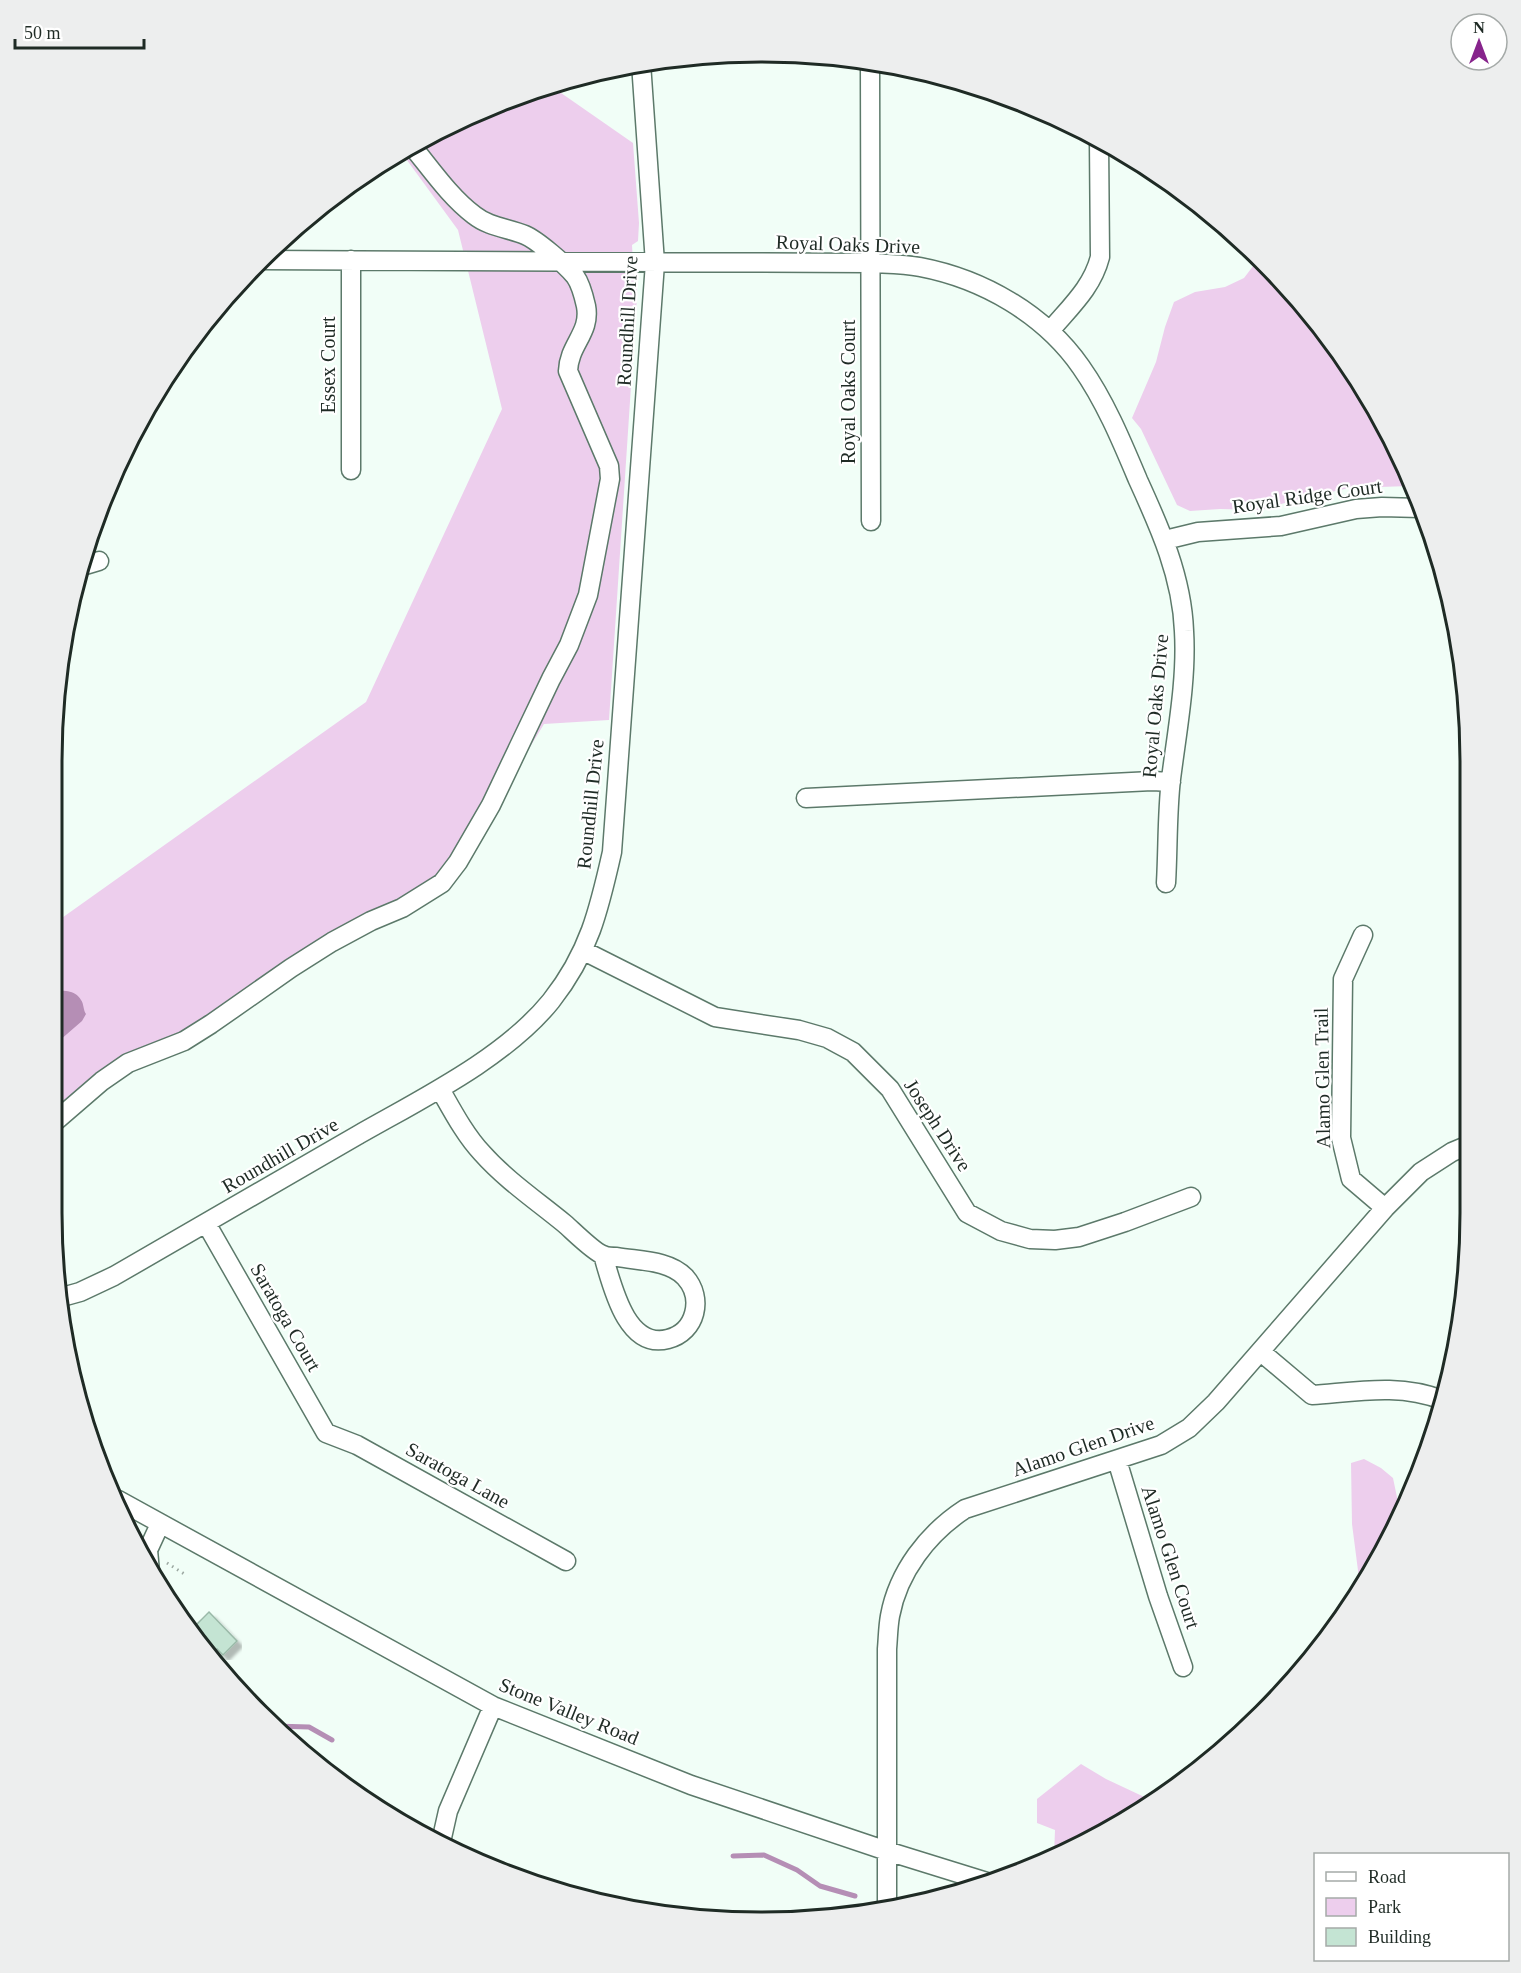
<svg xmlns="http://www.w3.org/2000/svg" width="1521" height="1973" viewBox="0 0 1521 1973" font-family="Georgia,serif">
<style>
.green{fill:#edceed}
.water{fill:#b58eb5}
.lines{fill:none;stroke-linecap:round;stroke-linejoin:round}
.stream{stroke:#b58eb5;stroke-width:5}
.building{fill:#c4e4d3;stroke:#9ab9a8;stroke-width:1.5;filter:url(#shadow)}
.minor-casing{stroke:#5c796a;stroke-width:21}
.path{stroke:#9ba7a1;stroke-width:3;stroke-dasharray:1.5 4.5;stroke-linecap:butt}
.minor{stroke:#fff;stroke-width:18}
.labels{text-anchor:middle;dominant-baseline:central;stroke-width:4.5;stroke-linejoin:round;paint-order:stroke}
.street-label{font-size:20px;fill:#1f2b25;stroke:#fff}
.rim{fill:none;stroke:#1f2b25;stroke-width:3}
</style>
<defs>
<filter id="shadow"><feDropShadow dx="5.5" dy="5.5" stdDeviation="1.5" flood-color="#0004"/></filter>
</defs>
<rect width="100%" height="100%" fill="#f1fef7"/>
<path class="green" d="M551 86 633 143 639 223 638 241 632 245 634 281 637 287V295L609 720 544 724 501 795 439 890 309 959 77 1108 51 1130 52 925 366 702 502 409 458 230 401 152 489 105Z
M1260 257 1351 367 1410 486 1349 488 1295 500 1261 510 1220 509 1190 511 1177 505 1141 429 1132 418 1156 362 1165 327 1174 302 1195 292 1225 287 1244 278Z
M1364 1459 1381 1468 1393 1478 1399 1507 1360 1586 1352 1524 1351 1463Z
M1081 1764 1106 1779 1155 1802 1074 1849 1054 1856 1055 1830 1037 1823V1799Z"/>
<path class="water" d="M52 990C62 991 75 989 81 1000 84 1004 83 1010 86 1014L82 1021 52 1047Z"/>
<g class="lines">
<path class="stream" d="M274 1726 309 1727 332 1740
M733 1856 764 1855 797 1870 820 1886 855 1896"/>
</g>
<path class="building" d="M209 1612 237 1641 223 1655 217 1649 212 1653 193 1628Z"/>
<g class="lines">
<defs>
<path id="minor" d="M870 62 871 521
M258 260 870 263C887 264 904 264 920 267 983 279 1044 314 1081 367 1105 401 1122 442 1138 480 1160 528 1182 577 1184 631 1187 679 1177 731 1171 779 1167 813 1168 849 1166 883
M1050 331C1070 307 1092 288 1100 257L1099 141
M351 470V260
M1165 540 1198 532 1281 526 1356 509 1382 507 1420 508
M79 567 99 561
M806 798 1152 781 1171 782
M1363 935 1343 979 1341 1138 1351 1179 1385 1208
M584 951 715 1017 799 1030 827 1038 853 1052 890 1089 967 1213 1001 1231 1030 1239 1055 1240 1079 1237 1125 1222 1191 1197
M440 1089C452 1110 465 1135 482 1153 506 1180 537 1201 565 1224 574 1232 594 1252 603 1255 607 1257 613 1257 617 1257 639 1261 669 1260 685 1277 704 1298 696 1332 668 1339 626 1350 612 1285 603 1255
M51 1125 102 1081 128 1063 184 1041 211 1024 291 968 332 942 371 921 402 908 442 883 458 862 491 805 551 679 569 645 588 595 610 479 609 466 568 371C569 344 591 333 586 306 584 297 580 283 575 276 566 265 537 240 525 235 508 228 489 227 474 215 450 197 431 169 412 146
M206 1223 326 1433 357 1445 566 1561
M62 1297 80 1292 114 1276C196 1229 277 1182 358 1135 421 1099 505 1058 551 1001 589 953 599 910 612 852L655 263 641 63
M1261 1352 1312 1395C1355 1392 1400 1383 1442 1400
M1117 1460 1158 1596 1183 1667
M118 1500 493 1706 691 1785 887 1851 987 1882
M148 1550 150 1572
M140 1553 148 1550 160 1524
M441 1842 448 1811 493 1706
M887 1905V1649C888 1638 888 1627 890 1616 898 1572 928 1533 965 1509L1161 1445 1189 1428 1216 1402 1385 1208 1421 1172 1452 1152 1464 1147"/>
</defs>
<use href="#minor" class="minor-casing"/>
<path class="path" d="M167 1563 186 1575"/>
<use href="#minor" class="minor"/>
</g>
<g class="labels">
<g class="street-label">
<text transform="translate(848 244) rotate(2)">Royal Oaks Drive</text>
<text transform="translate(627 321) rotate(-87)">Roundhill Drive</text>
<text transform="translate(328 365) rotate(-90)">Essex Court</text>
<text transform="translate(848 392) rotate(-90)">Royal Oaks Court</text>
<text transform="translate(1307 496) rotate(-8)">Royal Ridge Court</text>
<text transform="translate(1155 706) rotate(-85)">Royal Oaks Drive</text>
<text transform="translate(590 804) rotate(-84)">Roundhill Drive</text>
<text transform="translate(1322 1078) rotate(-91)">Alamo Glen Trail</text>
<text transform="translate(938 1125) rotate(57)">Joseph Drive</text>
<text transform="translate(280 1155) rotate(-30)">Roundhill Drive</text>
<text transform="translate(286 1317) rotate(60)">Saratoga Court</text>
<text transform="translate(1083 1446) rotate(-19)">Alamo Glen Drive</text>
<text transform="translate(458 1475) rotate(29)">Saratoga Lane</text>
<text transform="translate(1171 1557) rotate(72)">Alamo Glen Court</text>
<text transform="translate(569 1711) rotate(22)">Stone Valley Road</text>
</g>
</g>
<path d="M0 0H1521V1973H0ZM761 62H761A699 699 0 0 1 1460 761V1213A699 699 0 0 1 761 1912H761A699 699 0 0 1 62 1213V761A699 699 0 0 1 761 62Z" fill="#edeeee" fill-rule="evenodd"/>
<path class="rim" d="M761 62H761A699 699 0 0 1 1460 761V1213A699 699 0 0 1 761 1912H761A699 699 0 0 1 62 1213V761A699 699 0 0 1 761 62Z"/>
<rect x="1314" y="1853" width="195" height="108" fill="#ffffff" stroke="#a5aaa8" stroke-width="1.5"/>
<rect x="1326" y="1872" width="30" height="9" fill="#ffffff" stroke="#a5aaa8" stroke-width="1.5"/>
<text x="1368" y="1883" font-size="18" fill="#1f2b25">Road</text>
<rect x="1326" y="1898" width="30" height="18" fill="#edceed" stroke="#a5aaa8" stroke-width="1.5"/>
<text x="1368" y="1913" font-size="18" fill="#1f2b25">Park</text>
<rect x="1326" y="1928" width="30" height="18" fill="#c4e4d3" stroke="#a5aaa8" stroke-width="1.5"/>
<text x="1368" y="1943" font-size="18" fill="#1f2b25">Building</text>
<g transform="translate(1479 42)"><circle r="28" fill="#ffffff" stroke="#a5aaa8" stroke-width="1.5"/>
<path d="M0-4.5L10 22L0 15L-10 22Z" fill="#87248c"/>
<text y="-9" font-size="16" font-weight="bold" text-anchor="middle" fill="#1f2b25">N</text>
</g>
<path d="M15 39v9h129v-9" fill="none" stroke="#1f2b25" stroke-width="3"/>
<text x="24" y="39" font-size="18" fill="#1f2b25" stroke="#ffffff" stroke-width="4.5" paint-order="stroke">50 m</text>
</svg>
